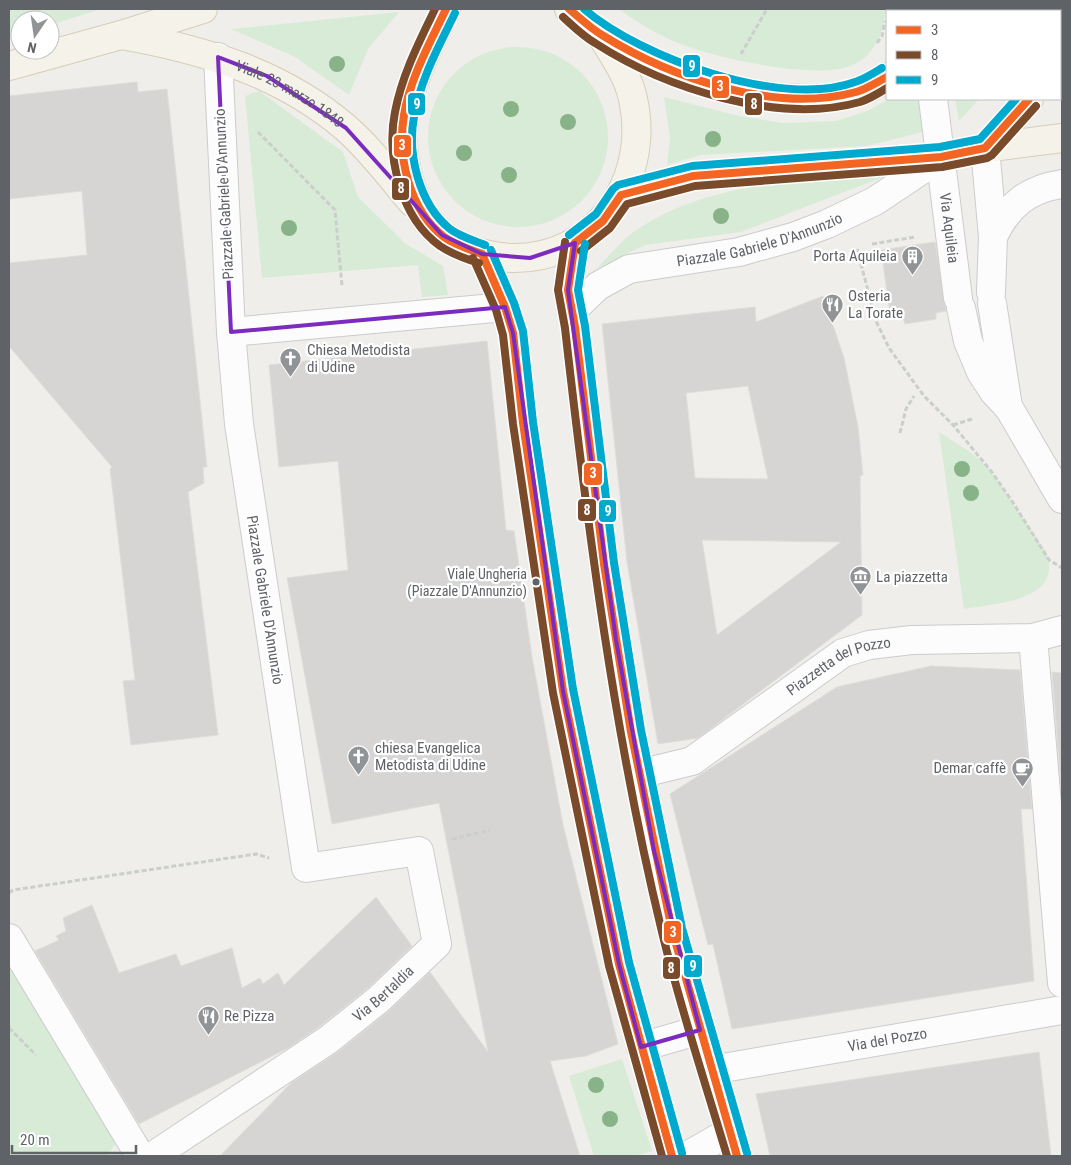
<svg xmlns="http://www.w3.org/2000/svg" width="1071" height="1165" viewBox="0 0 1071 1165" font-family="'Roboto Condensed',sans-serif">
<style>
.green{fill:#d8ebd6}
.building{fill:#d6d5d3;stroke:#deddd9;fill-rule:evenodd}
.lines{fill:none;stroke-linecap:round;stroke-linejoin:round}
.minor-casing{stroke:#cbcccc;stroke-width:30}
.major-casing{stroke:#d7ceb8;stroke-width:30}
.path{stroke:#cacfcc;stroke-width:3;stroke-dasharray:5 2.5;stroke-linecap:butt}
.minor{stroke:#fdfcfc;stroke-width:28}
.major{stroke:#f4f2e9;stroke-width:28}
.bus-1-casing{stroke:#fff;stroke-width:11}
.bus-2-casing{stroke:#fff;stroke-width:11}
.bus-3-casing{stroke:#fff;stroke-width:11}
.bus-1{stroke:#f26522;stroke-width:8}
.bus-2{stroke:#7a4b2a;stroke-width:8}
.bus-3{stroke:#00a9ce;stroke-width:8}
.tree{fill:#88b388}
.marked{fill:none;stroke:#7b2cbf;stroke-width:4;stroke-linejoin:round}
.bus-dot{fill:#5f6368;stroke:#fff;stroke-width:2}
.labels{text-anchor:middle;dominant-baseline:central;stroke-width:4.5;stroke-linejoin:round;paint-order:stroke}
.bus-label{font-size:14px;fill:#5f6368;stroke:#fff;text-anchor:end}
.street-label{font-size:15px;fill:#5f6368;stroke:#fff}
.poi-label{font-size:15px;fill:#5f6368;stroke:#fff;text-anchor:start}
.line-badge{stroke:#fff;stroke-width:2}
.badge-label{font-size:14px;text-anchor:middle;font-weight:bold;fill:#fff}
</style>
<rect width="100%" height="100%" fill="#efeeea"/>
<path class="green" d="M9 9H101L50 25V20H20V35L9 39Z
M619 9H885V11C884 35 872 60 847 67 808 79 709 57 671 40 653 32 635 21 619 9Z
M941 9H1038L1037 11H941Z
M399 12 368 49 349 95 295 57 231 29Z
M428 137a90 90 0 1 1 180 0a90 90 0 1 1-180 0Z
M259 91 343 152 358 197 406 244 443 266 448 295 422 297 418 265 262 278 245 96Z
M664 97 739 116 783 123 836 121 867 111 890 99H920L926 131 867 146 701 155 667 165 670 137Z
M955 99H979L959 121Z
M896 172 741 232 645 245 596 269C610 255 624 237 641 227 716 179 810 181 896 172Z
M939 432 973 454 991 471 1046 552C1065 601 995 603 964 609Z
M9 938 119 1140 106 1156H9Z
M622 1059 652 1151 636 1156H594L569 1076Z"/>
<path class="building" d="M137 82 138 92 167 89 207 467H203L204 483 188 492 218 735 131 745 123 681 135 680 110 469 112 467 9 346V263L87 255 82 191 9 199V96Z
M935 242 946 311 936 313V319L905 324 903 318 891 319 881 250Z
M823 296 844 358 858 427 863 475 860 476 862 615 698 738 658 744 627 562 602 324 755 307 756 322ZM748 386 768 479 695 478 686 393ZM702 540 841 542 717 635Z
M487 341 506 530 514 531 532 657 563 825 618 1044 586 1056 550 1061 580 1156H220L291 1083 338 1052 389 1011 430 972 488 1052 439 803 332 824 287 578 348 570 338 461 279 467 269 365Z
M931 666 1020 670 1032 809H1021L1034 981 732 1029 713 944 708 945 670 794 837 687Z
M1052 672 1062 673V799Z
M376 897 412 946 368 988 319 1027 288 1048 139 1124 35 951 59 940 56 936 66 931 63 918 92 905 119 973 176 954 181 966 232 948 242 988 260 978 263 984 278 973 284 985Z
M1039 1052 1051 1156H770L756 1094Z"/>
<g class="lines">
<defs>
<g id="minor">
<path id="s1" d="M933 99 958 298"/>
<path d="M985 148 993 237 991 292"/>
<path d="M993 237C1007 206 1028 189 1062 184"/>
<path d="M575 243 568 290 575 327 588 443 604 564 631 732 672 930 737 1156"/>
<path d="M482 254 505 307 513 333 523 423 563 691 619 964 672 1156"/>
<path d="M992 303 1008 407"/>
<path d="M961 308 968 341 981 372 994 392 1009 408 1062 499"/>
<path id="s2" d="M573 310 598 286 629 269 739 252 793 237 827 224 875 201 941 157"/>
<path d="M231 332 505 307"/>
<path d="M1033 638 1062 983"/>
<path id="s3" d="M639 774 692 761 843 653 869 645 912 640 1033 638 1062 630"/>
<path d="M9 938 140 1156"/>
<path d="M641 1047 700 1030"/>
<path id="s4" d="M711 1070 1062 1010"/>
<path id="s5" d="M153 1156 328 1040 378 1000 437 944 419 851 306 868 239 424 231 332 218 57"/>
<path d="M687 1156 729 1132"/>
</g>
<g id="major">
<path d="M446 9C430 43 412 78 405 114 400 138 404 167 412 189 415 197 418 206 422 213 431 230 452 243 469 249 568 287 655 198 633 99 628 75 613 55 601 35"/>
<path d="M569 9C579 17 590 28 601 35 666 78 820 129 887 77"/>
<path d="M919 9 920 11"/>
<path id="s6" d="M121 35C202 49 282 73 346 128 371 150 391 177 412 202"/>
<path d="M1060 42 1062 38"/>
<path d="M9 66 121 35 203 9"/>
<path d="M985 148 1029 99"/>
<path d="M621 195 693 176 941 157 985 148 1062 138"/>
</g>
</defs>
<use href="#minor" class="minor-casing"/>
<use href="#major" class="major-casing"/>
<path class="path" d="M877 43 882 36 885 21
M741 54 767 9
M258 132 335 210 342 286
M872 244 915 237
M857 249 876 321 889 348 924 396 953 425 991 471 1012 501 1049 560 1062 568
M953 425 972 419
M900 433 906 409 914 396
M452 839 490 830
M9 893 13 890 256 854 269 858
M9 1028 36 1055"/>
<use href="#minor" class="minor"/>
<use href="#major" class="major"/>
<defs>
<path id="bus-1" d="M446 9C430 43 410 78 404 115 397 156 409 210 444 237 455 245 469 249 482 254
M569 9C580 18 590 28 602 35 671 78 775 114 856 92 867 89 877 82 887 77
M575 243 568 290 575 327 604 564 631 732 672 930 737 1156
M575 243 603 221 621 195 693 176 941 157 985 148 1029 99
M482 254 505 307 513 333 523 423 563 691 619 964 672 1156"/>
<path id="bus-2" d="M435 9C419 42 402 75 395 112 386 157 401 218 440 246 452 254 466 259 479 263
M563 17C573 26 583 36 595 43 665 88 778 125 860 102 869 99 879 93 887 88
M565 242 558 290 565 328C588 531 614 734 662 932 680 1007 705 1082 727 1156
M581 251 610 228 627 204 695 186 942 167 987 158 992 155 1036 106
M473 258 496 310 503 335 513 424 553 693 609 966 662 1156"/>
<path id="bus-3" d="M584 9C641 58 782 109 855 82 865 79 874 73 882 68
M455 13C439 46 420 80 414 117 407 154 419 204 450 229 461 237 473 240 485 245
M569 235 596 214 613 189 618 185 692 166 940 147 980 139 1016 99
M585 244 578 290 585 326 614 563 641 730 682 928 747 1153
M491 250 514 303 523 331 533 422 573 689 629 962 682 1153"/>
</defs>
<use href="#bus-1" class="bus-1-casing"/>
<use href="#bus-2" class="bus-2-casing"/>
<use href="#bus-3" class="bus-3-casing"/>
<use href="#bus-1" class="bus-1"/>
<use href="#bus-2" class="bus-2"/>
<use href="#bus-3" class="bus-3"/>
</g>
<g class="tree">
<circle cx="337" cy="64" r="8"/>
<circle cx="511" cy="109" r="8"/>
<circle cx="568" cy="122" r="8"/>
<circle cx="713" cy="139" r="8"/>
<circle cx="464" cy="153" r="8"/>
<circle cx="509" cy="175" r="8"/>
<circle cx="721" cy="216" r="8"/>
<circle cx="289" cy="228" r="8"/>
<circle cx="962" cy="469" r="8"/>
<circle cx="971" cy="493" r="8"/>
<circle cx="596" cy="1085" r="8"/>
<circle cx="610" cy="1119" r="8"/>
</g>
<path class="marked" d="M218 57 267 76 346 128 442 235 482 254 530 258 575 243 568 290 616 640 654 851 700 1030 641 1047 619 964 563 691 513 333 505 307 231 332Z"/>
<defs>
<symbol id="building-pin" viewBox="-11 -11 22 30"><path d="M0 17L-7.5 6A9.5 9.5 0 1 1 7.5 6Z" fill="#919496" stroke="#fff"/><path d="M-4-6H4V6H1V3H-1V6H-4ZM-2.5-4.3h1.7v1.8h-1.7ZM.8-4.3h1.7v1.8H.8ZM-2.5-1h1.7V.8h-1.7ZM.8-1h1.7V.8H.8Z" fill="#fff"/></symbol>
<symbol id="restaurant-pin" viewBox="-11 -11 22 30"><path d="M0 17L-7.5 6A9.5 9.5 0 1 1 7.5 6Z" fill="#919496" stroke="#fff"/><path d="M-5-6h1v4h1v-4h1v4h1v-4h1v5L-1.5 .5V6h-2V.5L-5-1ZM5-6V6H3V1.5H1.5Q1.5-4 5-6Z" fill="#fff"/></symbol>
<symbol id="church-pin" viewBox="-11 -11 22 30"><path d="M0 17L-7.5 6A9.5 9.5 0 1 1 7.5 6Z" fill="#919496" stroke="#fff"/><path d="M-1.2-6h2.4v3.5h3.3v2.4h-3.3V6h-2.4V-.1h-3.3v-2.4h3.3Z" fill="#fff"/></symbol>
<symbol id="museum-pin" viewBox="-11 -11 22 30"><path d="M0 17L-7.5 6A9.5 9.5 0 1 1 7.5 6Z" fill="#919496" stroke="#fff"/><path d="M0-6L6-3V-2H-6V-3ZM-5-1h2V3h-2ZM-1-1h2V3h-2ZM3-1h2V3H3ZM-6 4H6V6H-6Z" fill="#fff"/></symbol>
<symbol id="cafe-pin" viewBox="-11 -11 22 30"><path d="M0 17L-7.5 6A9.5 9.5 0 1 1 7.5 6Z" fill="#919496" stroke="#fff"/><path d="M-5.5-4.5H6V0H3Q3 3.5 0 3.5H-2.5Q-5.5 3.5-5.5 0ZM3-3.2v2h1.7v-2ZM-6 4.5H4V6H-6Z" fill="#fff"/></symbol>
</defs>
<g fill-rule="evenodd">
<use href="#building-pin" x="900" y="244" width="25" height="34"/>
<use href="#restaurant-pin" x="820" y="292" width="25" height="34"/>
<use href="#church-pin" x="278" y="346" width="25" height="34"/>
<use href="#museum-pin" x="848" y="564" width="25" height="34"/>
<use href="#church-pin" x="346" y="744" width="25" height="34"/>
<use href="#cafe-pin" x="1010" y="756" width="25" height="34"/>
<use href="#restaurant-pin" x="196" y="1004" width="25" height="34"/>
</g>
<circle class="bus-dot" cx="536" cy="582" r="4.5"/>
<g class="labels">
<g class="bus-label">
<text x="527" y="574">Viale Ungheria<tspan x="527" dy="17">(Piazzale D'Annunzio)</tspan></text>
</g>
<g class="street-label">
<text stroke="none"><textPath href="#s6" startOffset="180">Viale 23 marzo 1848</textPath></text>
<text transform="translate(224 194) rotate(-93)">Piazzale Gabriele D'Annunzio</text>
<text stroke="none"><textPath href="#s1" startOffset="130">Via Aquileia</textPath></text>
<text stroke="none"><textPath href="#s2" startOffset="204">Piazzale Gabriele D'Annunzio</textPath></text>
<text transform="translate(265 600) rotate(81)">Piazzale Gabriele D'Annunzio</text>
<text stroke="none"><textPath href="#s3" startOffset="231">Piazzetta del Pozzo</textPath></text>
<text stroke="none"><textPath href="#s5" startOffset="282">Via Bertaldia</textPath></text>
<text stroke="none"><textPath href="#s4" startOffset="179">Via del Pozzo</textPath></text>
</g>
<g class="poi-label">
<text x="897" y="256" text-anchor="end">Porta Aquileia</text>
<text x="848" y="296">Osteria<tspan x="848" dy="17">La Torate</tspan></text>
<text x="307" y="350">Chiesa Metodista<tspan x="307" dy="17">di Udine</tspan></text>
<text x="876" y="577">La piazzetta</text>
<text x="375" y="748">chiesa Evangelica<tspan x="375" dy="17">Metodista di Udine</tspan></text>
<text x="1006" y="768" text-anchor="end">Demar caffè</text>
<text x="224" y="1016">Re Pizza</text>
</g>
</g>
<g class="line-badge">
<rect x="682" y="54" width="19" height="24" rx="5" fill="#00a9ce"/>
<rect x="711" y="75" width="19" height="24" rx="5" fill="#f26522"/>
<rect x="744" y="92" width="19" height="24" rx="5" fill="#7a4b2a"/>
<rect x="407" y="92" width="19" height="24" rx="5" fill="#00a9ce"/>
<rect x="393" y="134" width="19" height="24" rx="5" fill="#f26522"/>
<rect x="391" y="177" width="19" height="24" rx="5" fill="#7a4b2a"/>
<rect x="583" y="462" width="20" height="24" rx="5" fill="#f26522"/>
<rect x="577" y="498" width="20" height="24" rx="5" fill="#7a4b2a"/>
<rect x="598" y="499" width="19" height="24" rx="5" fill="#00a9ce"/>
<rect x="663" y="920" width="19" height="24" rx="5" fill="#f26522"/>
<rect x="683" y="954" width="20" height="24" rx="5" fill="#00a9ce"/>
<rect x="662" y="956" width="19" height="24" rx="5" fill="#7a4b2a"/>
</g>
<g class="badge-label">
<text x="692" y="71">9</text>
<text x="720" y="91">3</text>
<text x="754" y="109">8</text>
<text x="417" y="109">9</text>
<text x="402" y="150">3</text>
<text x="401" y="193">8</text>
<text x="593" y="478">3</text>
<text x="587" y="515">8</text>
<text x="608" y="516">9</text>
<text x="673" y="937">3</text>
<text x="693" y="971">9</text>
<text x="671" y="973">8</text>
</g>
<rect width="1071" height="1165" fill="none" stroke="#5f6368" stroke-width="20"/>
<rect x="886" y="10" width="175" height="90" fill="#ffffff" stroke="#bfc1c3"/>
<rect x="896" y="26" width="25" height="8" fill="#f26522" stroke="#bfc1c3"/>
<text x="931" y="35" font-size="15" fill="#5f6368">3</text>
<rect x="896" y="51" width="25" height="8" fill="#7a4b2a" stroke="#bfc1c3"/>
<text x="931" y="60" font-size="15" fill="#5f6368">8</text>
<rect x="896" y="76" width="25" height="8" fill="#00a9ce" stroke="#bfc1c3"/>
<text x="931" y="85" font-size="15" fill="#5f6368">9</text>
<g transform="translate(35 35) rotate(193)"><circle r="24" fill="#ffffff" stroke="#bfc1c3"/>
<path d="M0-4L9 19L0 12L-9 19Z" fill="#919496"/>
<text y="-8" font-size="14" font-weight="bold" text-anchor="middle" fill="#5f6368">N</text>
</g>
<path d="M12 1145v8h124v-8" fill="none" stroke="#5f6368" stroke-width="2.5"/>
<text x="20" y="1145" font-size="15" fill="#5f6368" stroke="#ffffff" stroke-width="4" paint-order="stroke">20 m</text>
</svg>
